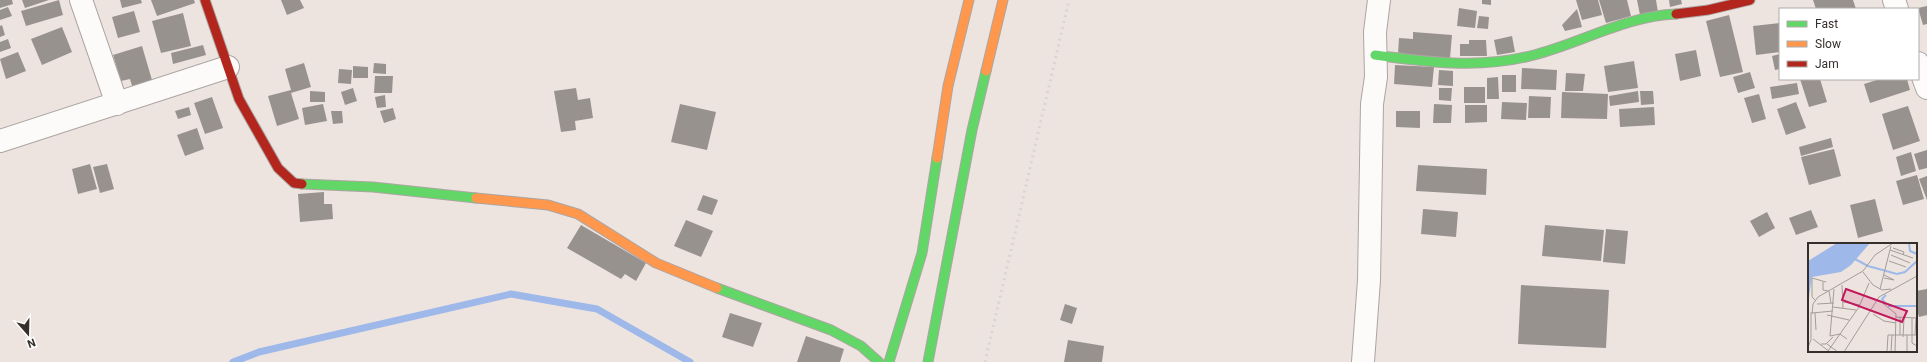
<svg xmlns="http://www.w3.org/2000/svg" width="1927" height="362" viewBox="0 0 1927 362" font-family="Roboto,sans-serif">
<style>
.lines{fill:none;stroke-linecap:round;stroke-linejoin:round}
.stream{stroke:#9eb9e9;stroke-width:7}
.building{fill:#98928f}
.street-casing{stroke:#aca5a2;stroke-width:24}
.fast-casing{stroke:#aca5a2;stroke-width:11}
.slow-casing{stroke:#aca5a2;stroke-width:11}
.jam-casing{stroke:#aca5a2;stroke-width:11}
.street{stroke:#fcfbfa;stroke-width:22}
.fast{stroke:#63d668;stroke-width:9}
.slow{stroke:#ff974d;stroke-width:9}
.jam{stroke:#b3261e;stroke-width:9}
.rail{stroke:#d8d5d3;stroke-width:3;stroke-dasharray:2 4;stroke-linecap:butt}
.inset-river{fill:none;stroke:#9eb9e9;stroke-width:2}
.inset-road{fill:none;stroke:#a39c98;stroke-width:1}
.view{fill:#c2185b;fill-opacity:0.15;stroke:#c2185b;stroke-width:2}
.inset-edge{fill:none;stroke:#352f2c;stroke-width:2}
</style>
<rect width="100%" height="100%" fill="#ede4e0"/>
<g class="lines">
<path class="stream" d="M233 362 259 352 511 294 597 309 690 362"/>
</g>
<path class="building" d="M0 0H12L13 4 0 8Z
M22 0H49L25 8Z
M59 0 63 15 26 26 21 11Z
M120 0H141L142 3 122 8Z
M151 0H194L195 3 157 16Z
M281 0H300L304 8 287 15Z
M1482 0H1491V5L1482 4Z
M1576 0H1598L1602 15 1582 20Z
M1599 0H1627L1631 16 1606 23Z
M1637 0H1656L1658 12 1640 15Z
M1669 0H1681L1682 4 1670 7Z
M1813 0H1853L1856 9H1816Z
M1927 6V24L1923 25 1918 8Z
M8 7 12 16 0 20V10Z
M1459 8 1477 11 1475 28 1457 26Z
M1577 9 1582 27 1565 31 1562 25Z
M134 11 140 32 118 38 112 17Z
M183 13 191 46 161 53 152 21Z
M1729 15 1743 72 1720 77 1706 21Z
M1479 16 1489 17 1488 29 1477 28Z
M1780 23V52L1756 55 1753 26Z
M2 25 5 35 0 37V26Z
M62 27 72 52 42 65 31 39Z
M1413 32 1452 35 1450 58 1398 54 1399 38 1413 39Z
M1512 36 1515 52 1497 55 1494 40Z
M8 39 11 48 0 52V42Z
M1469 40H1486L1487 56H1460V44H1469Z
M203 45 206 55 173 64 171 53Z
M142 46 152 80 132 86 130 79 121 81 113 55Z
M1696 50 1701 76 1680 81 1675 54Z
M18 52 26 71 6 79 0 59Z
M1780 54V69L1775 70 1772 56Z
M1634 61 1638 88 1608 92 1604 66Z
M304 63 311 87 291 93 299 119 277 126 268 96 291 90 285 69Z
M374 63 386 64V74L373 73Z
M1395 65 1434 67 1432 87 1394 84Z
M353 66 368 67V78H353Z
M1522 68 1557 70 1556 90 1521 89Z
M339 69 352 70 351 84 338 83Z
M1439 70 1453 71V86L1438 85Z
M1750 72 1755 88 1738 93 1733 77Z
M1566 73 1585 74 1583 91H1565Z
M1502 75H1516V92H1502Z
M375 76H393L392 93H374Z
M1498 77 1499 99H1487V78Z
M1800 79H1820L1827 102 1809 107Z
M1880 79H1907L1910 90 1870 103 1864 84Z
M1797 83 1799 94 1772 99 1770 87Z
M1464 87H1485V103H1464Z
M353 88 357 101 345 105 341 92Z
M576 88 578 100 590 98 593 118 575 121 576 130 561 132 554 91Z
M1439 88H1452L1451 101 1439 100Z
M310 91 325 92V102H310Z
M1638 91 1639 102 1610 106 1609 96Z
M1640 91H1653L1654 104 1641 105Z
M1562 92 1608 94 1607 119 1561 118Z
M1759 94 1766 119 1752 123 1744 98Z
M385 95 386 107 377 108 375 97Z
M1529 96 1551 97 1550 118H1528Z
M212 97 223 128 205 134 194 103Z
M1502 102 1527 103 1526 120 1501 119Z
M1796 102 1806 128 1786 135 1777 109Z
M323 104 327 121 305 125 302 108Z
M680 104 716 112 707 150 671 142Z
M1434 104 1452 105 1451 123H1433Z
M1465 105H1487V122L1465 123Z
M1908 106 1920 141 1893 150 1882 114Z
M189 107 191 115 178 119 175 111Z
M1654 107 1655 125 1620 127 1619 109Z
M393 108 396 119 384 123 380 111Z
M331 111H342L343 123 333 124Z
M1396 111H1420V128L1396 127Z
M197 128 204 149 185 156 177 135Z
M1831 138 1833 147 1801 156 1799 147Z
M1834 149 1841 176 1809 185 1801 157Z
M1927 150V168L1919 170 1914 154Z
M1911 152 1916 171 1901 176 1896 157Z
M90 164 97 189 78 194 72 169Z
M107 164 114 189 100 193 93 167Z
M1418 165 1487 169 1486 195 1416 191Z
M1917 175 1924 199 1903 205 1896 181Z
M1927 176V200L1919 179Z
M324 192V204H332L333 219 300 222 298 194Z
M703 195 718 200 712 215 697 210Z
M1875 199 1883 231 1858 238 1850 205Z
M1423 209 1458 212 1456 237 1421 234Z
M1811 210 1818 227 1796 235 1789 218Z
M1767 212 1775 228 1759 237 1750 221Z
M686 220 713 231 701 257 674 246Z
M581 225 646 263 636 281 625 274 621 279 567 248Z
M1545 225 1604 230 1601 261 1542 256Z
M1606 229 1628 231 1625 264 1603 262Z
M1521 285 1609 290 1606 348 1518 344Z
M1927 289V315L1919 317 1916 307V291Z
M1065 304 1077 308 1072 324 1060 320Z
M730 313 762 323 753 347 722 337Z
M806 336 844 349 840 362H797Z
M1068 340 1104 346 1102 362H1064Z"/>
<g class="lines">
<defs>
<path id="street" d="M81 0 117 104
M1894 0 1897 9
M1918 63 1927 88
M0 141 228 67
M1363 362 1369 280 1372 104 1376 77 1375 32 1379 0"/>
<path id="fast" d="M1375 55C1427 62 1479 69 1530 56 1580 44 1624 16 1676 14
M302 184 373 187 476 198
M717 288 831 330 861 346 879 362
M889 362 922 253 937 158
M928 362 972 130 986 71"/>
<path id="slow" d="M986 71 1003 0
M937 158 948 86 969 0
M476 198 548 205 578 214 656 263 717 288"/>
<path id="jam" d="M205 0 239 99 278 168 294 183 302 184
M1676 14 1708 10 1750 0"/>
</defs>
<use href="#street" class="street-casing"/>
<use href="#fast" class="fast-casing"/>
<use href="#slow" class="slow-casing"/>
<use href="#jam" class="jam-casing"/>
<use href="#street" class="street"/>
<use href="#fast" class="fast"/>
<use href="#slow" class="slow"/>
<use href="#jam" class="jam"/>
<path class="rail" d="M985 362 1069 0"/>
</g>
<g transform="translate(1808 243)">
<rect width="109" height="109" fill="#ede4e0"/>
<path d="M29 0H62L43 22 33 29 4 34 0 60V18Z" fill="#9eb9e9"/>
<path class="inset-river" d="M101 0 102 8 109 11M45 15 60 23 89 31 97 29 109 18M78 61 74 56 78 52M80 63H109"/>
<path class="inset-road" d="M85 5 96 9 95 12M82 7 105 15M83 12 102 20M81 18 98 24M55 29 65 42 74 47 83 46M76 35 86 37 76 32M15 39V47L20 48M34 42 35 65M26 46 22 93 32 91 39 96M72 46 83 3M21 48 23 60M7 57 4 54V35L18 39M71 57 88 71 87 109M35 59 52 62M9 61 26 60M25 64 48 67M4 70 25 68M7 70 8 87M4 71 5 61 10 54 55 28 67 12 85 0M65 71 76 78 88 80M19 72 41 77M88 74 109 75M104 75V100L109 103M92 92V74M107 92 108 75M95 94 96 75M5 96 22 109M13 101H18L25 94M19 101 30 109M0 104 3 97V69M20 108 51 64 61 40M36 109 71 54 109 33M79 109 80 92H84M83 109 84 92H109M99 109V92"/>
<path class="view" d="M38 46 99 68 94 79 34 57Z"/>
<rect width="109" height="109" class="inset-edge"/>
</g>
<rect x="1779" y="8" width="140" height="72" fill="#ffffff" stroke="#aeacab"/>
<rect x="1787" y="21" width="20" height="6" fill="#63d668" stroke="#aeacab"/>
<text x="1815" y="28" font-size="12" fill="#352f2c">Fast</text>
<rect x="1787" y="41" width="20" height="6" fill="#ff974d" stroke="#aeacab"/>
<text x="1815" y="48" font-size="12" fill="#352f2c">Slow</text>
<rect x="1787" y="61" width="20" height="6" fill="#b3261e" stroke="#aeacab"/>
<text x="1815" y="68" font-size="12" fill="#352f2c">Jam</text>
<g transform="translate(28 334) rotate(160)" stroke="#ffffff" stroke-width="3" paint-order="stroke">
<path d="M0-3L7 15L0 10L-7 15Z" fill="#352f2c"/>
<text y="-6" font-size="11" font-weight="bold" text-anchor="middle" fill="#352f2c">N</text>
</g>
</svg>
